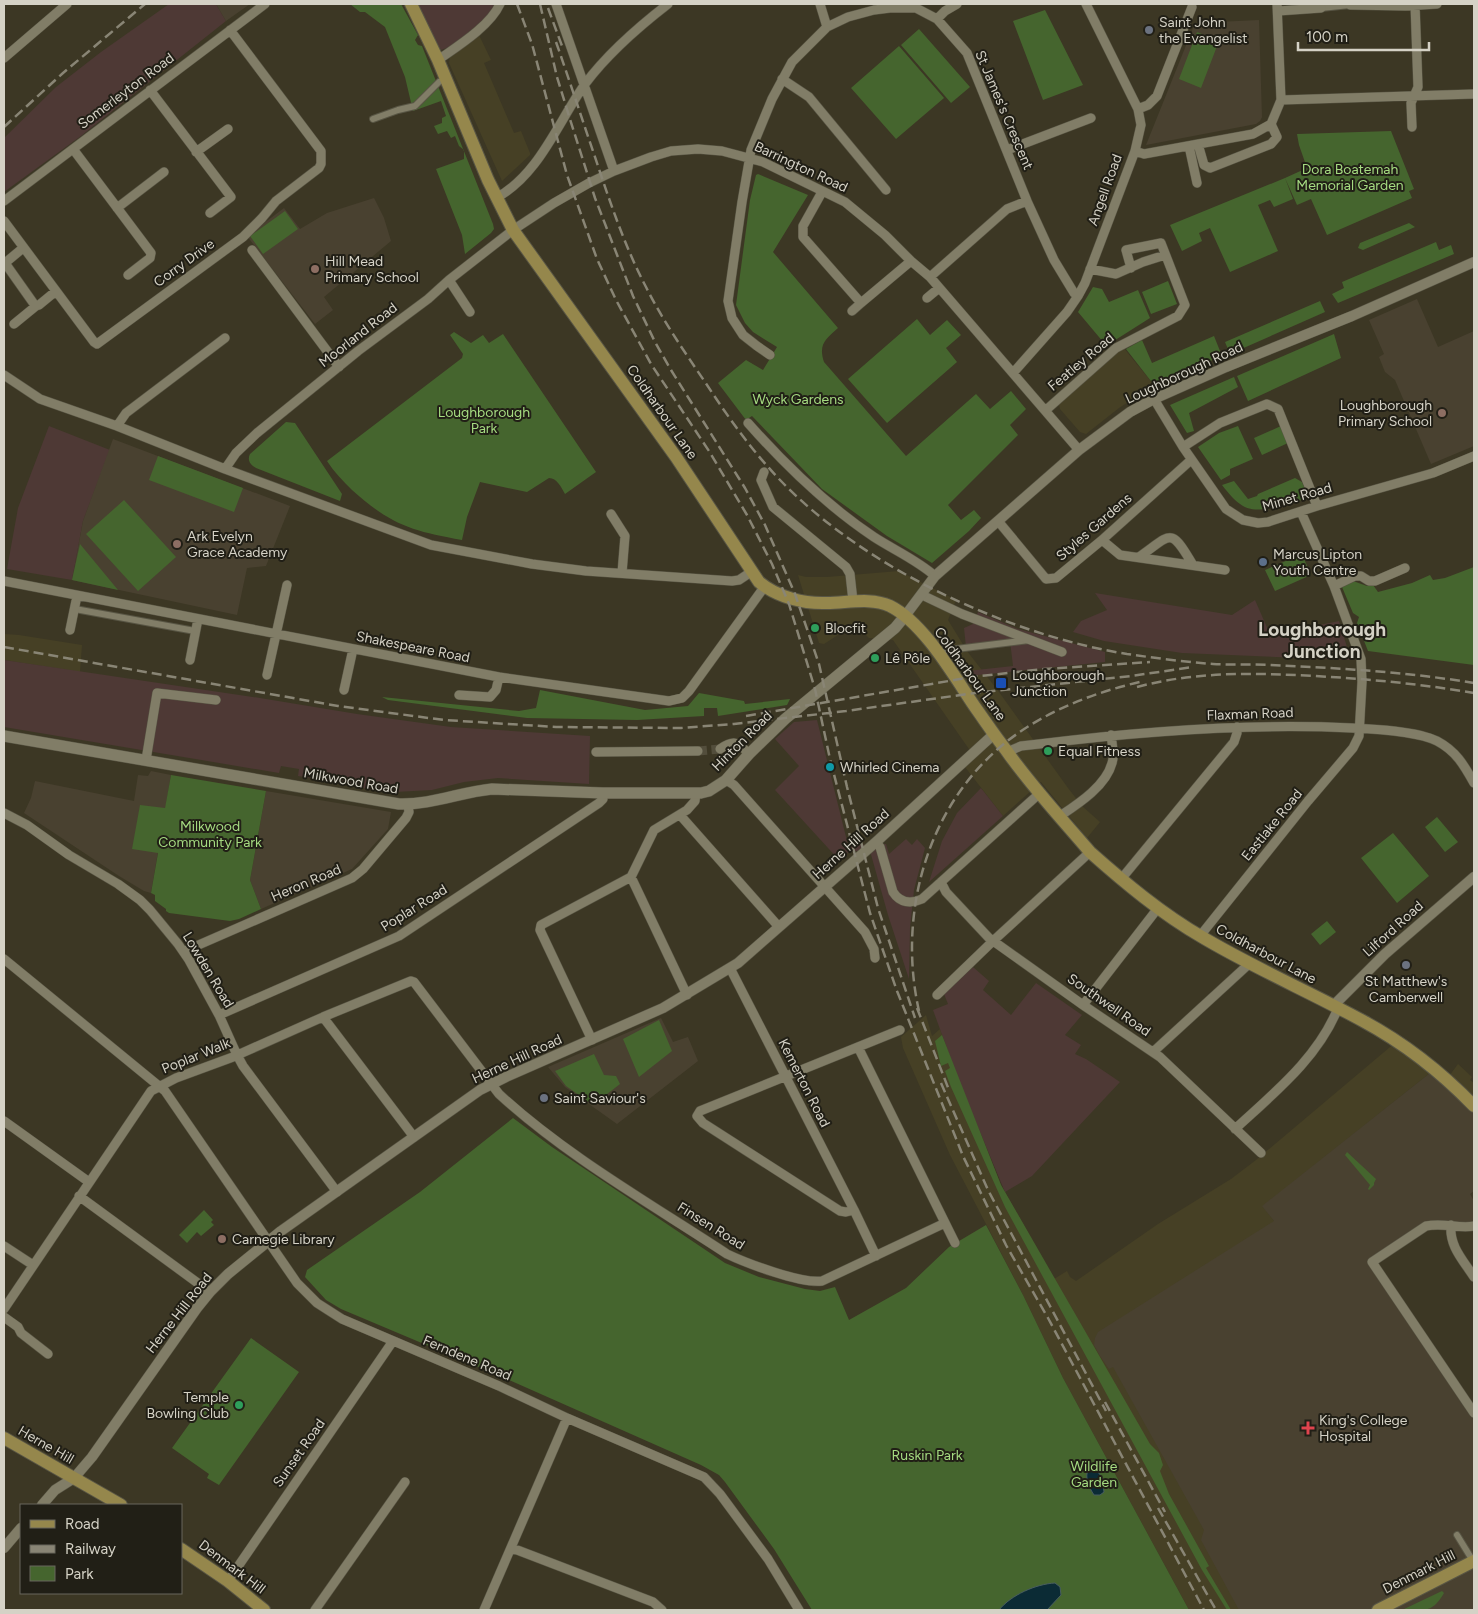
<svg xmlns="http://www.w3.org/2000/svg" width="1478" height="1614" viewBox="0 0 1478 1614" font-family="Figtree,sans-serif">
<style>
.built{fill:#464025}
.industrial{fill:#4e3935}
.education{fill:#494130}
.green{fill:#45652e}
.water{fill:#0b2b35;stroke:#485d60}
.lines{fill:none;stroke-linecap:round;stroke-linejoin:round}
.minor-tunnel{stroke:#534e3c;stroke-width:9;stroke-dasharray:9 4.5;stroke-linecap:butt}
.pedestrian-casing{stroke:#585544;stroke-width:8}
.minor-casing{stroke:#585544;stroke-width:10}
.tertiary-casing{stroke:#585544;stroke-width:11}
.secondary-casing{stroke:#585544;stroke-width:12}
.primary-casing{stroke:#585544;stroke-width:14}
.pedestrian{stroke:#817d67;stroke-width:6}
.minor{stroke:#817d67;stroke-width:9}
.tertiary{stroke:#817d67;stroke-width:10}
.secondary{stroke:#817d67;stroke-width:11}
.primary{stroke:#95874c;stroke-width:12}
.rail{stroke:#898575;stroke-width:2.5;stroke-dasharray:10 5;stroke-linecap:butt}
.worship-dot{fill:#6b7280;stroke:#211f16;stroke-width:2}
.education-dot{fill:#8d6e63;stroke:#211f16;stroke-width:2}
.service-dot{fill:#5c6f8a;stroke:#211f16;stroke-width:2}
.leisure-dot{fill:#2e9e5b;stroke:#211f16;stroke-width:2}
.transit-dot{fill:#1a4fb4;stroke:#211f16;stroke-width:2}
.culture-dot{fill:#0f9aa8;stroke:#211f16;stroke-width:2}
.health-dot{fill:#e0444e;stroke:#211f16;stroke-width:2}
.labels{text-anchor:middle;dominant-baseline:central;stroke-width:4;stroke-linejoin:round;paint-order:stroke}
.poi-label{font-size:14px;fill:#d5d2c6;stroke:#211f16;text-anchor:start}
.street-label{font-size:14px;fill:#d5d2c6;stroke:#211f16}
.park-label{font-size:14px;fill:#a5db81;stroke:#211f16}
.district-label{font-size:19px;font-weight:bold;fill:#d5d2c6;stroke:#211f16}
</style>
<rect width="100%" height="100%" fill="#3c3724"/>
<path class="built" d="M478 33 491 60 484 63 514 133 521 131 530 153V155L502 181 449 63 450 56Z
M1123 347 1154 385 1119 408 1086 434 1080 432 1060 409 1059 404Z
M899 571 956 600 948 620 967 651 999 692 1068 788 1082 806 1100 822 1087 838 1041 782 1003 816 965 767 971 752 893 640 869 638 855 624 824 644 819 643 798 575 806 577H827Z
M4 634 19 635 82 645 80 672 4 660Z
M926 1015 932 1036 940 1029 960 1084 1001 1185 1054 1279 1067 1271 1070 1277 1076 1281 1158 1224 1231 1179 1256 1160 1396 1042 1435 1069 1263 1206 1274 1221 1358 1610H1189L1063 1378 1022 1293 950 1155 903 1048 901 1037Z
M1458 1064 1472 1077 1470 1080 1474 1083V1106L1447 1079Z"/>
<path class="industrial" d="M169 4H216L226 21 81 136 4 192V138L56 87 101 52Z
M417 4H496L489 15 452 46 441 50Z
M49 426 110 450 83 521 72 580 7 569 18 508Z
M1095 593 1232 615 1255 600 1269 632 1290 631 1339 621 1351 660 1182 653 1104 641 1073 632 1081 621 1107 610Z
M978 612 1018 629 1105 652V662L968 676 967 671 1013 666 1010 641 966 647 964 628 973 624Z
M4 660 260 698 357 714 451 727 590 736 589 784 498 778 464 782 432 790 395 792 379 789 378 791 354 786 353 785 298 776 299 769 281 766 279 773 4 727Z
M817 720 848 845 886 844 889 854 906 839 912 845 917 839 925 848 914 890 910 928 909 979 888 915 870 851H850L839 860 775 790 799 766 775 739 794 722Z
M981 788 1003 816 929 882 942 841 957 813Z
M973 967 989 981 983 990 1011 1015 1036 983 1082 1015 1065 1035 1081 1045 1075 1054 1086 1059 1120 1082 1032 1176 1005 1192 960 1084 933 1010 948 1004 944 994Z"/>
<path class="education" d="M216 4H250L226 21Z
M1259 20 1262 117 1260 121 1256 124 1146 145 1195 23Z
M374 198 384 218 391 241 324 297 333 310 315 324 247 236 284 208 300 229 327 213Z
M1417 299 1438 347 1474 331V446L1431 464 1395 380 1385 372 1379 357 1384 354 1369 320Z
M113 439 290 506 266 566 247 568 237 615 72 580 83 521Z
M151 771 171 775 151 893 144 891 119 876 24 813 31 798 35 781 134 801 138 775 148 776Z
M266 791 391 812 388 829 352 869 261 909 250 880Z
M661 1018 673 1042 688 1037 698 1061 617 1124 565 1087 548 1067Z
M1435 1069 1474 1106V1191L1470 1194 1474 1201V1226L1435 1224 1373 1262 1474 1413V1610H1239L1201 1540 1204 1530 1113 1367 1109 1369 1100 1356 1094 1345 1095 1338 1098 1332 1274 1221 1262 1206Z"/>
<path class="green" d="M350 4H401L418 35 415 40 418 45 422 46 493 224 494 229 491 233 465 254 462 235 436 169 464 159V150L459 146 455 136 451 138 447 131 438 134 434 126 442 123V118L446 116 441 101 413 111 405 77 385 27 365 12H360Z
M1045 10 1083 85 1043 100 1013 21Z
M919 29 970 87 951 103 901 45Z
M1197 32 1219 41 1201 88 1179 79Z
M899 46 944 98 896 139 851 88Z
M1391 131 1414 189 1409 191 1412 198 1327 235 1311 199 1297 205 1285 178 1307 168 1299 145 1297 134Z
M758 174 808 195 773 252 838 328C826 339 818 344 824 362L906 456 976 394 990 409 1011 391 1026 409 1010 425 1018 435 948 505 961 520 974 510 981 518 969 531 932 563 887 536 822 489 752 416 746 420 718 383 746 360 763 370 777 347 753 332 745 323 736 305 750 200 756 175Z
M1285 178 1293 199 1274 207 1270 200 1258 205 1278 251 1230 272 1210 228 1199 233 1202 241 1182 251 1170 225Z
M285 211 298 229 263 254 250 236Z
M1409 223 1415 227 1363 250 1358 248 1360 243Z
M1436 242 1439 250 1451 245 1454 254 1338 303 1332 294 1344 288 1342 282Z
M1168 281 1177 304 1151 314 1142 292Z
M1093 287 1102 289 1109 302 1138 290 1150 318 1109 344 1104 343 1078 312Z
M1320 301 1325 312 1230 354 1225 342Z
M917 319 930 335 947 320 961 335 946 348 957 362 887 423 848 379Z
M454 332 471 343 483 335 489 343 503 334 596 472 565 494C561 487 557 478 549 478L527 492 480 482 467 517 462 540C412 531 391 525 352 490 343 481 334 472 327 461L462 358 463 354 450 335Z
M1334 334 1341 358 1248 401 1237 376Z
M1214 336 1222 356 1154 385 1126 349 1142 340 1152 363Z
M1234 377 1238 387 1189 413 1194 431 1187 433 1170 405Z
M286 422 295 423 342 494 340 501 256 468C250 465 247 460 250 454Z
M1238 426 1253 459 1230 469V475L1221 480 1198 447 1219 433Z
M1281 426 1288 443 1262 455 1254 438Z
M158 456 243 488 234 512 149 480Z
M1295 478 1302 482 1309 497C1300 501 1292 503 1283 505 1251 514 1242 511 1222 485L1234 481 1248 499 1257 496 1258 494Z
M124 500 176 557 138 591 86 534Z
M80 544 118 590 72 580Z
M1302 554 1311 575 1275 591 1265 570Z
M1474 567V665L1368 651 1357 623 1359 617 1353 613 1342 587 1353 581 1367 586 1373 585 1378 592 1412 583 1430 575 1433 580 1445 578Z
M540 690 645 710 688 706 699 693 744 701 745 704 790 699 787 705 718 716 717 708H704V716L637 720 527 718 388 700 382 697 519 711 536 708Z
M171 775 266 791 250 880 261 909 239 919 230 921 169 913 166 911V909L155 901V895L151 893 158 853 132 849 140 805 165 808Z
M1437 817 1458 842 1445 852 1425 827Z
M1393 833 1429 876 1397 903 1361 858Z
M1327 921 1336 932 1320 945 1311 934Z
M659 1020 672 1051 639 1077 623 1039Z
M942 1035 1001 1185 1150 1444 1159 1453 1163 1465 1160 1471 1169 1494 1209 1566 1206 1568 1231 1610H1227L1202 1570 1005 1207 951 1087 945 1071 950 1068 948 1063 941 1066 935 1041Z
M594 1054 604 1075 616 1076 620 1084 593 1105 566 1086 555 1071Z
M513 1118 552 1147 725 1263 759 1277 805 1289 820 1291 835 1287 849 1320 906 1288 949 1247 986 1225 1023 1295 1063 1378 1189 1610H812L774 1549 725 1482 719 1475 701 1465 500 1376 341 1309 326 1300 305 1277 307 1270 420 1192Z
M1347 1152 1376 1179 1374 1183V1185L1369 1190 1368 1189 1370 1185 1345 1155Z
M204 1210 213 1220 211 1222 214 1225 201 1236 197 1232 187 1243 179 1235Z
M251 1338 299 1372 219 1485 207 1478 209 1474 172 1448Z
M1442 1591 1444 1593C1432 1614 1424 1610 1402 1610Z"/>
<path class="water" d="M1091 1470 1097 1471 1102 1477 1104 1492 1100 1495H1094C1089 1487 1086 1481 1087 1473Z
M1055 1583 1060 1587 1061 1595 1047 1610H999C1011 1595 1036 1584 1055 1583Z"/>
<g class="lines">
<path class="minor-tunnel" d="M698 751 720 749"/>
<defs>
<path id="pedestrian" d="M1321 8 1350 5
M373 119 398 110 415 106 439 82
M75 609 195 631
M940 655 948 650 1029 640
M1457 1535 1473 1561"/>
<path id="minor" d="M556 4 614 171
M820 4 827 27
M1350 5 1405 6 1437 4
M1278 11 1321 8
M937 19 945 11 957 4
M4 58 67 4
M438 60C458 46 490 26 500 4
M782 79 809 97 886 190
M150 90 231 197 210 213
M1281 100 1474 94
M1138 109 1148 105 1157 96 1192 7
M1412 127 1411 103 1418 87 1415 4
M1198 144 1204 165 1210 168 1271 144 1277 137 1271 124
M1189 146 1197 183
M73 149 151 253 150 258 128 275
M1007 150 1091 118
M1135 151 1144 154 1253 134 1271 124 1281 100 1277 4
M196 152 228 129
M822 192 803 226V237L861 303 911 261
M496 198C539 175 558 122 585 84 608 53 637 28 668 4
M4 201 265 4
M117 208 164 172
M4 221 94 342 97 344 243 237 262 218 276 201 319 168 321 164V151L230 30
M23 248 5 263 34 304 36 306 39 305 56 291
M252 250 339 367
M1090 269 1116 274 1143 262 1165 255
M930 277 1007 209 1027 201
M449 280 470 312
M927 298 939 288
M852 311 861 303
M14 324 36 306
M770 355 757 346 743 335 732 318 728 301 742 202 751 150 772 99 792 62 827 27 848 17 874 10 890 8H916L937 19 967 53 1027 201 1054 260 1074 293 1078 296
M1013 373 1067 312 1078 296 1085 283 1135 151 1141 125 1138 109 1086 4
M4 375 40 399 117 426 225 469 431 545 532 564 586 571 732 581 739 580 751 572
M1154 399 1183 447 1226 509 1243 520 1258 523 1268 522 1317 506 1433 473 1474 456
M1046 410 1116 348 1178 316 1185 305 1161 243 1126 250 1131 268
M748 423C786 466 826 505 874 537 894 550 917 560 935 576
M117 426 126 413 225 338
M1183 447 1220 423 1267 404 1278 409 1317 506
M225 469 236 453 257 433 358 351 428 299 449 280 513 230 554 203 589 183 614 171 651 157 671 151 698 149 722 151 763 162 845 202 885 235 911 261 930 277 1079 450
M764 472 761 480 773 507 846 567 850 574 853 601
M611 514 625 536 622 573
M998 521 1046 579 1056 578 1102 540 1191 460
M1102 540 1120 555 1225 570
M1139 557C1172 534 1170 526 1193 565
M4 581 499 677 669 701 682 698 689 691 765 586
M1334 586 1355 576H1361L1369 581H1375L1405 568
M922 595 962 614 1062 652
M70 630 77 596
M190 660 198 619
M267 675 287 585
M344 690 353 649
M459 695 490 697 496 690 499 677
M720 749C734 739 738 742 749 754
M596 752 698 751
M1007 752 1021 746 1039 744C1142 731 1247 723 1352 728 1375 729 1417 731 1437 741 1456 751 1464 765 1474 783
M146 760 157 693 216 700
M726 780 734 785 865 932 874 949 875 958
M4 813 27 825 69 855 118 884 140 900 150 910 178 944 189 960 219 1015 237 1055 243 1066 337 1192
M680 815 779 927
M1060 816C1078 804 1106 786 1112 763 1115 755 1112 744 1111 735
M876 842 880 847 893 892C900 903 911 904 922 899L1040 793
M631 877 687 995
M1122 878 1234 742 1237 733V727
M941 882 946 892 989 938 1083 1005 1160 1057 1261 1153
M1200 936 1308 801 1353 748 1359 736 1362 682 1361 659 1334 586 1301 512
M184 952 187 950 352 878 363 869 406 818 409 812 408 805
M4 959 165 1091 297 1283 317 1303 342 1319 499 1386 567 1418 704 1477 720 1494 768 1559 799 1610
M730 968 854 1210
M937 995 993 941 1090 852
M1083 1005 1158 908
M219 1015 399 936 599 803 603 799V793
M323 1017 414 1137
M592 1040 540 930 541 925 631 877 654 830 687 810 695 801 696 793
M858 1047 955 1243
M1153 1052 1250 963
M4 1121 89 1182
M1235 1129C1274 1093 1318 1058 1338 1008
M79 1196 210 1292
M1451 1225C1449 1246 1463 1260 1474 1277
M1474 1226C1458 1229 1443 1222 1426 1226L1372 1262 1474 1413
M4 1246 33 1265
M876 1256 854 1210 846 1212 840 1211 703 1123 697 1116 700 1111 900 1030
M4 1309 151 1091 176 1078 233 1057 323 1017 411 981 414 982 499 1094C565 1155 651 1204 727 1254 746 1263 801 1284 822 1281L945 1223
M4 1317 18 1327 21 1333 48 1354
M512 1548 653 1602 662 1610
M228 1581 393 1341
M315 1610 405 1482
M484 1610 567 1418"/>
<path id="tertiary" d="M905 616 935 576 1079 450 1130 412 1154 399 1226 367 1352 316 1474 262
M1333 1006 1385 954 1474 877
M42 1505 55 1490 74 1478 92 1457 197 1308 210 1292 228 1274 281 1231 480 1090 506 1077 663 1008 738 963 876 842 994 734
M4 1548 21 1528"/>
<path id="secondary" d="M4 736 399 804C431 805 461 792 492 789L603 793H701L709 791 726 780 749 754 785 719 895 628 905 616"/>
<path id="primary" d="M411 4 438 60 488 180 513 230 676 457 759 582C777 597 804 604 827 603 847 603 871 597 890 606 924 623 954 676 975 707 985 721 995 736 1006 750 1031 786 1062 819 1090 852 1125 883 1162 914 1202 937 1254 968 1310 992 1363 1021 1404 1043 1442 1073 1474 1106
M4 1438 121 1505
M181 1549 228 1581 264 1610
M1378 1610 1474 1561"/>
</defs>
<use href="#pedestrian" class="pedestrian-casing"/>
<use href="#minor" class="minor-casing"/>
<use href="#tertiary" class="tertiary-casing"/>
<use href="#secondary" class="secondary-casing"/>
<use href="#primary" class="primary-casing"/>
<use href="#pedestrian" class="pedestrian"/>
<use href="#minor" class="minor"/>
<use href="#tertiary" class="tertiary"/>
<use href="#secondary" class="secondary"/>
<use href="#primary" class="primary"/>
<path class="rail" d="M517 4 532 44 567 175 597 259 616 300 651 364 709 451 747 515 772 564 789 604 815 689 830 759 870 913 897 991 963 1156 1006 1245 1048 1318 1204 1610
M540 4 557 77 569 116 595 198 633 296 655 342 671 370 745 488 765 525 795 594 819 664 847 787 878 908 915 1018
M548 8 562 46
M556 42C569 79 581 116 594 154 609 199 624 245 646 287 663 321 684 351 705 382 728 417 752 451 781 481 865 568 1008 635 1127 654 1155 658 1185 662 1213 664 1232 665 1251 664 1270 665 1338 668 1407 672 1474 683
M4 127 63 73 145 4
M4 647 338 706 444 720 556 727 681 728 734 724 846 711 975 693 1131 676 1193 667
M1137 687C1197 671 1254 673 1315 676 1369 679 1421 684 1474 693
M746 716 972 677 1044 669 1150 662
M917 1008 949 1090
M919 1011C895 905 933 785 1029 726 1064 704 1104 690 1144 681
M941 1083 988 1190 1106 1411
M1105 1402 1165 1512
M1158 1508 1216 1610"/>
</g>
<g class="worship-dot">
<circle cx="1149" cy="30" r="5"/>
<circle cx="1406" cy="965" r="5"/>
<circle cx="544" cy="1098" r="5"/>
</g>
<g class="education-dot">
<circle cx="315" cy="269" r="5"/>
<circle cx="1442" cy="413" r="5"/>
<circle cx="177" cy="544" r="5"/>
<circle cx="222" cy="1239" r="5"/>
</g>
<circle class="service-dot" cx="1263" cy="562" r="5"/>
<g class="leisure-dot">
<circle cx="815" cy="628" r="5"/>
<circle cx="875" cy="658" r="5"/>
<circle cx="1048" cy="751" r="5"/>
<circle cx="239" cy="1405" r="5"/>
</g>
<rect class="transit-dot" x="995" y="677" width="12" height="12" rx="2.5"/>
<circle class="culture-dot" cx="830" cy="767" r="5"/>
<path class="health-dot" d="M1305.5 1420.5h5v5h5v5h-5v5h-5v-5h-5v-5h5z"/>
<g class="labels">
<g class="poi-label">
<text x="1159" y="22">Saint John<tspan x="1159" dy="16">the Evangelist</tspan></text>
<text x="325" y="261">Hill Mead<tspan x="325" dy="16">Primary School</tspan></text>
<text x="1432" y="405" text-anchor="end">Loughborough<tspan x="1432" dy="16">Primary School</tspan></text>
<text x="187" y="536">Ark Evelyn<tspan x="187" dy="16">Grace Academy</tspan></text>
<text x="1273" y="554">Marcus Lipton<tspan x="1273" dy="16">Youth Centre</tspan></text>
<text x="825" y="628">Blocfit</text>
<text x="885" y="658">Lê Pôle</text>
<text x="1012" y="675">Loughborough<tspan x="1012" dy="16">Junction</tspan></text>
<text x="1058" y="751">Equal Fitness</text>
<text x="840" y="767">Whirled Cinema</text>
<text x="1406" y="981" text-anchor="middle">St Matthew's<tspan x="1406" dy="16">Camberwell</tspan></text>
<text x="554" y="1098">Saint Saviour's</text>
<text x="232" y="1239">Carnegie Library</text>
<text x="229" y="1397" text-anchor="end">Temple<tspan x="229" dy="16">Bowling Club</tspan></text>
<text x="1319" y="1420">King's College<tspan x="1319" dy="16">Hospital</tspan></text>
</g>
<g class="street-label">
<text transform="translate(126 91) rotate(-37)">Somerleyton Road</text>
<text transform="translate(1004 110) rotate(67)">St James's Crescent</text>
<text transform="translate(801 167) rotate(25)">Barrington Road</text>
<text transform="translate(1105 190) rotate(-70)">Angell Road</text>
<text transform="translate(184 263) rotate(-36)">Corry Drive</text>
<text transform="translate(358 335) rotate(-38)">Moorland Road</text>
<text transform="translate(1081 362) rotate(-40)">Featley Road</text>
<text transform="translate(1184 373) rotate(-25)">Loughborough Road</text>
<text transform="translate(662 412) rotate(55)">Coldharbour Lane</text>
<text transform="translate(1297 497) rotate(-16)">Minet Road</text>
<text transform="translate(1094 527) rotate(-41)">Styles Gardens</text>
<text transform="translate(413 647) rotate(11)">Shakespeare Road</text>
<text transform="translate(970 674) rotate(54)">Coldharbour Lane</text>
<text transform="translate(1250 714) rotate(-2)">Flaxman Road</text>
<text transform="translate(742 741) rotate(-45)">Hinton Road</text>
<text transform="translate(351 781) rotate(10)">Milkwood Road</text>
<text transform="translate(1272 825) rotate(-51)">Eastlake Road</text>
<text transform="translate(851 844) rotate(-42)">Herne Hill Road</text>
<text transform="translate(306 883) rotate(-23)">Heron Road</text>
<text transform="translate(414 908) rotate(-32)">Poplar Road</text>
<text transform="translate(1393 929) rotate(-42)">Lilford Road</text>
<text transform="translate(1266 954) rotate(28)">Coldharbour Lane</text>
<text transform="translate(208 970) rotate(59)">Lowden Road</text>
<text transform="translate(1109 1005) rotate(35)">Southwell Road</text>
<text transform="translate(196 1056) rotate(-22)">Poplar Walk</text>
<text transform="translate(517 1059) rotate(-25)">Herne Hill Road</text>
<text transform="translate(804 1083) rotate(63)">Kemerton Road</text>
<text transform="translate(711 1226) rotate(32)">Finsen Road</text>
<text transform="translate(179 1313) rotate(-52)">Herne Hill Road</text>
<text transform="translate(467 1358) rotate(23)">Ferndene Road</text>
<text transform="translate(46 1445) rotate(30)">Herne Hill</text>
<text transform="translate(299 1453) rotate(-55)">Sunset Road</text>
<text transform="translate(232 1567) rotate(37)">Denmark Hill</text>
<text transform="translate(1419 1572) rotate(-27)">Denmark Hill</text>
</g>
<g class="park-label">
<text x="1350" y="169">Dora Boatemah<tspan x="1350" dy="16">Memorial Garden</tspan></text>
<text x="798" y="399">Wyck Gardens</text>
<text x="484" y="412">Loughborough<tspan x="484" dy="16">Park</tspan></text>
<text x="210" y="826">Milkwood<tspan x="210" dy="16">Community Park</tspan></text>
<text x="927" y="1455">Ruskin Park</text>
<text x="1094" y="1466">Wildlife<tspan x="1094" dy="16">Garden</tspan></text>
</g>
<g class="district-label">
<text x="1322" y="629">Loughborough<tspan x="1322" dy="22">Junction</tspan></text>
</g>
</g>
<rect width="1478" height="1614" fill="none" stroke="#d5d2c6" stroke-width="10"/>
<rect x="20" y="1504" width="162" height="90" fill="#211f16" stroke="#69675c"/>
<rect x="30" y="1520" width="25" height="8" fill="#95874c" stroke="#69675c"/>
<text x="65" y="1529" font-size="15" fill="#d5d2c6">Road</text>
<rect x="30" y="1545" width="25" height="8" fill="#898575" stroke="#69675c"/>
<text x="65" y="1554" font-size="15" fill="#d5d2c6">Railway</text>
<rect x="30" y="1566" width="25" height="15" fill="#45652e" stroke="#69675c"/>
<text x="65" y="1579" font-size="15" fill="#d5d2c6">Park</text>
<path d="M1298 42v8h131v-8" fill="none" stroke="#d5d2c6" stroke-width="2.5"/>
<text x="1306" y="42" font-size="15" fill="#d5d2c6" stroke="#211f16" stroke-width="4" paint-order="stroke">100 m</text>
</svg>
